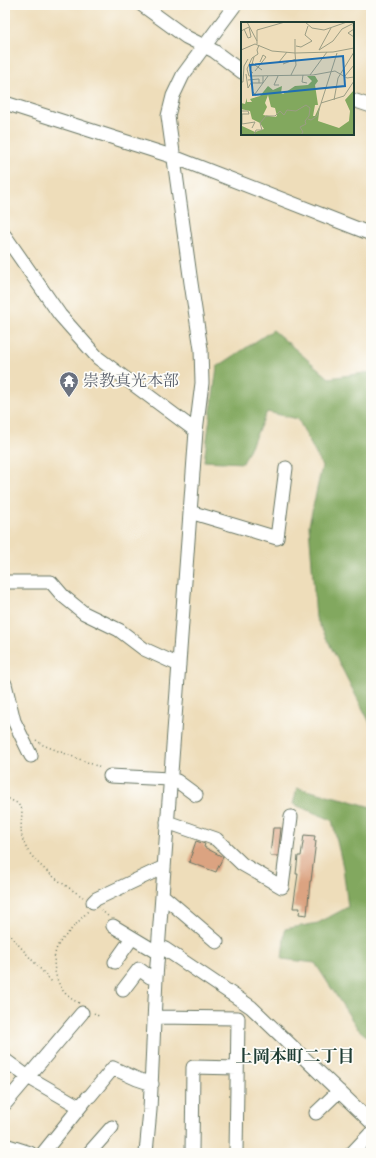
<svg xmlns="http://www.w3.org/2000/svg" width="376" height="1158" viewBox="0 0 376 1158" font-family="'Libre Bodoni','Noto Serif JP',serif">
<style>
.forest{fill:#82a85e;stroke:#507249}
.building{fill:#dba381}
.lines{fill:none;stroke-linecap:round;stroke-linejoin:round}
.minor-casing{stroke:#677563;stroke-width:15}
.path{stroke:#677563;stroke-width:1.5;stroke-dasharray:1 3;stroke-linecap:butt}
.minor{stroke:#fff;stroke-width:13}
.labels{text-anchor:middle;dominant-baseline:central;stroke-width:3.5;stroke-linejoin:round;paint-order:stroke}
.worship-label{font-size:16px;fill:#5b616d;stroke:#fdfcf7;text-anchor:start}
.neighbourhood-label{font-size:17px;font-weight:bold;fill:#1f3d34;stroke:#fdfcf7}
.inset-road{fill:none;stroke:#9b9d84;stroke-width:1}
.view{fill:#1f6fb2;fill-opacity:0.15;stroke:#1f6fb2;stroke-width:2}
.inset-edge{fill:none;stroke:#1f3d34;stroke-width:2}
</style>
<rect width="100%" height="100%" fill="#fdfcf7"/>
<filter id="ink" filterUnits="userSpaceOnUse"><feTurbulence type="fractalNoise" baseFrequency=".025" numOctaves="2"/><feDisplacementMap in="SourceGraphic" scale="8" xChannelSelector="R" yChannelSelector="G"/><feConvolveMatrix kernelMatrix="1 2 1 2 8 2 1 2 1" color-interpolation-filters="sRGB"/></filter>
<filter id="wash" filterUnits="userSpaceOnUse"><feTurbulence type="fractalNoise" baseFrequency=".012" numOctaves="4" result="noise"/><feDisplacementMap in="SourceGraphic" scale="16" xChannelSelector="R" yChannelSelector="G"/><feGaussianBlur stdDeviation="0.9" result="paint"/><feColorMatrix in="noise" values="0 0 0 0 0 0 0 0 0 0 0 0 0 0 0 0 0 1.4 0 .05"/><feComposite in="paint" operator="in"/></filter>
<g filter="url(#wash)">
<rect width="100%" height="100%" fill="#eeddba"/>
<path class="forest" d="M273 330 329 378 371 372V725L316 618 309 525 322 466 298 419 267 412 243 463 204 461 217 367Z
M297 788 344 799 371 807V1040L358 1029 315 963 282 959 285 929 318 923 348 907 343 867 332 820 293 804Z"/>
<g id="blocks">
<path class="building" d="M273 828H281L278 856H270Z
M304 835 315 836 314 841H316L311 881H310L307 915 299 914 300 908H293L298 874H296L298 856H301Z
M196 841 205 844 204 847 223 857 216 872 189 862Z"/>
</g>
</g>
<g filter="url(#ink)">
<use href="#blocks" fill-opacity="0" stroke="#677563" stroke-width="1"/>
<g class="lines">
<defs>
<path id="minor" d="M142 5 186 37 214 51 242 72
M353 100 371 106
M5 103 174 157 371 234
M5 236 60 315 98 358 196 431
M190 512 277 538 286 468
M5 582H51L63 596 84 613 119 630 144 649 179 665
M5 684 14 721 31 756
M110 776 170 779 177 781 196 795
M167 822 216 839 242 864 282 887 291 817
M162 895 217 942
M93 902 96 899 164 867
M113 926 158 953
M158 946 165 949 251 1007 371 1122
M115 962 132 938
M123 990 139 969 150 977 156 978
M155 1017 238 1018 236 1153
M5 1060 28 1077 80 1107
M5 1104 82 1013
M316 1113 339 1091
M5 1145 30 1153
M43 1153 88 1097 90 1096 113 1068 137 1079 152 1084
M89 1153 112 1127
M146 1153 150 1110 156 978 196 431 202 383 201 349 191 283 168 116 173 96 183 75 235 5
M192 1153 193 1067 237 1068
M352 1153 371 1133"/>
</defs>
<use href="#minor" class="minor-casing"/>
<path class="path" d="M36 740 43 745 97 766 101 769
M5 797 17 803 22 809C22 818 20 828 22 837 27 861 64 885 83 897
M101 910 108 916
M5 930 53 983
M79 1003C73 1000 68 997 64 992 54 979 50 956 60 942L88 911
M94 1013 100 1017"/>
<use href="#minor" class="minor"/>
</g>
</g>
<defs>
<symbol id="temple-pin" viewBox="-11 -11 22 30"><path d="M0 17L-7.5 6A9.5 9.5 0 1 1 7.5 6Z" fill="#6b7280" stroke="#fdfcf7"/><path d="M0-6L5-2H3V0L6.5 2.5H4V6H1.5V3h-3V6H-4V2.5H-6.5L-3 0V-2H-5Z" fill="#fff"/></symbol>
</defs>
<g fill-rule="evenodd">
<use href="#temple-pin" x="58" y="370" width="22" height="30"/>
</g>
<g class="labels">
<g class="worship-label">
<text x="83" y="381">崇教真光本部</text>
</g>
<g class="neighbourhood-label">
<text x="295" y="1057">上岡本町二丁目</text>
</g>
</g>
<g transform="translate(241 22)">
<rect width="113" height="113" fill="#eeddba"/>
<path d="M66 54H74L77 59 74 63 77 83H74L72 94H74L79 83 77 99 98 106 108 99 109 89 104 78 113 68V113H0V91L1 104 14 110 23 107 19 101 11 97 9 89 0 87V81L4 82 6 76V80H11L9 77 19 74 27 64 32 68 41 64 40 71 42 72 54 64 67 63 71 59ZM27 73 30 85 34 86 36 94 34 95 22 93 26 85 24 81Z" fill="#82a85e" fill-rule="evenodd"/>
<path class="inset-road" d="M6 0 16 19M64 0 71 6 83 8 106 0M112 3 113 7 107 11 113 15M0 9 8 5 10 15 7 16 3 7M16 22V8L44 0M18 23 16 28 17 32 11 36 6 47 8 54 72 53 94 49 106 56 113 55M55 24 60 25 71 19 64 13 67 4M0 28 14 22 31 29 54 31 92 30 113 26M78 28 92 19 101 7 113 1M78 28 90 6M54 31V17M38 40 46 30M11 41 21 48M42 42 55 37M14 49 25 35 22 33 19 40M12 51 9 49 13 35M5 52 7 66 10 61H22V54M50 53 55 43 54 31M62 53 61 60 66 61M69 53 86 30M37 54 33 63H38M104 54 113 43M7 58 18 57V61M0 60H2L3 44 7 37M12 70 14 72 27 54M93 78 97 56 113 30M80 81 103 74 113 59M0 89H7L8 92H1V102L14 100 11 106M67 97 70 98 76 94 96 31M13 113 15 108H21L19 101 25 94H34L39 89 43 93 46 88 55 89 65 83 69 86 68 94 64 99 65 102 59 105 62 110 60 113"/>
<path class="view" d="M102 34 104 64 12 73 9 43Z"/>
<rect width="113" height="113" class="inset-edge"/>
</g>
<rect width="376" height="1158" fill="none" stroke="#fdfcf7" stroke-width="20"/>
</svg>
